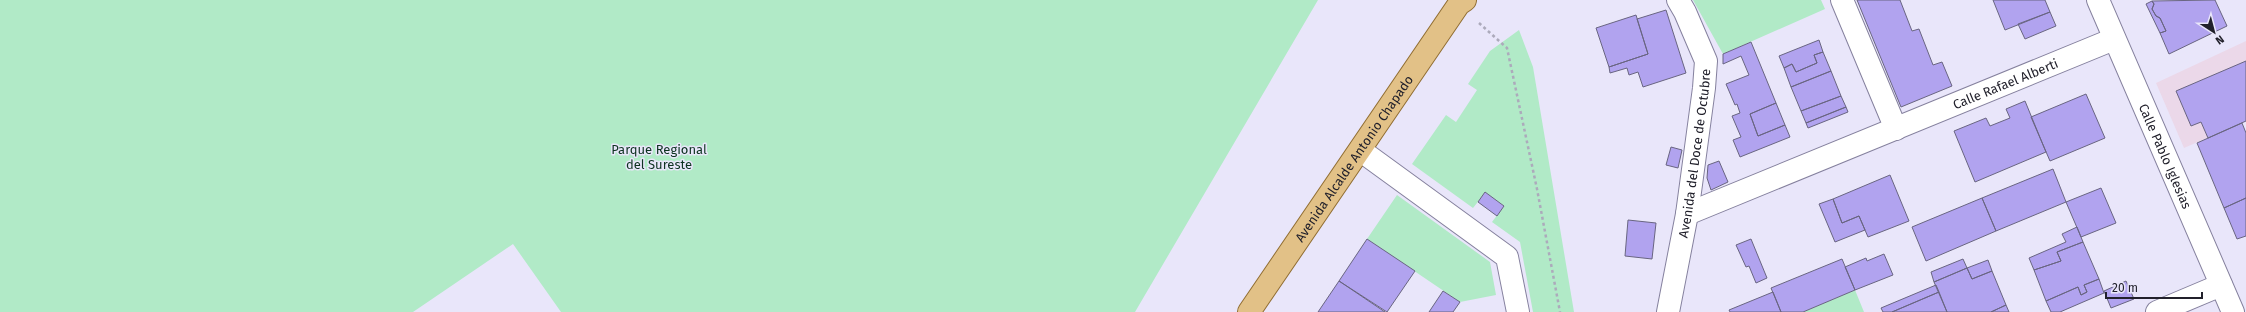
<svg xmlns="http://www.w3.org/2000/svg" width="2246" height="312" viewBox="0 0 2246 312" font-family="'Fira Sans',sans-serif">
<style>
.industrial{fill:#ebd8e9}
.green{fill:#b1eac7}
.building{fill:#b1a3ef;stroke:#696581}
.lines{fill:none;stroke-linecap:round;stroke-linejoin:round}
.minor-casing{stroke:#85819e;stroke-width:24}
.major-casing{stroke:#916e33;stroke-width:24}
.path{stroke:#acaabb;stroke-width:2.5;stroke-dasharray:3 3;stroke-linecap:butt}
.minor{stroke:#fff;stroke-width:22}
.major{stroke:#e2c187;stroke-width:22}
.labels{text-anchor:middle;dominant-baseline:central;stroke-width:3;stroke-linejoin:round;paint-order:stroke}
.street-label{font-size:13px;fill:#21202b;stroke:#e9e6fa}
.park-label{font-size:13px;fill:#0d3320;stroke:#e9e6fa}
</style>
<rect width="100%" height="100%" fill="#e9e6fa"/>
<path class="industrial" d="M2246 41V121L2184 148 2156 83Z"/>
<path class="green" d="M0 0H1318L1135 312H561L513 244 413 312H0Z
M1693 0H1821L1825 9 1723 54Z
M1519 30 1533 67 1574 312H1533L1520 242 1492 222 1504 206 1485 193 1473 208 1412 164 1446 115 1456 122 1477 90 1468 84 1490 51Z
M1397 195 1490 262 1496 295 1460 302 1367 239Z
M1855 290 1864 312H1803Z"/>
<path class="building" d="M1857 0H1900L1912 31 1919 29 1933 65 1942 62 1952 86 1901 107Z
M1993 0H2045L2050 12 2005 30Z
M2215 0 2227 26 2169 54 2160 33 2166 31 2160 18 2156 16 2152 9 2154 4 2152 1Z
M2152 1 2154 4 2152 9 2156 16 2160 18 2166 31 2160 33 2146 4Z
M1666 10 1686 73 1643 87 1638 72 1629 75 1627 68 1610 73 1609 67 1648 54 1637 19Z
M2050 12 2056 26 2025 39 2018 24Z
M1636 15 1648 54 1609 67 1596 28Z
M1819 40 1823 52 1814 55 1817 63 1796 72 1792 64 1784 68 1779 56Z
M1751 42 1776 103 1750 114 1758 136 1785 125 1790 137 1740 157 1733 140 1741 137 1732 116 1740 113 1737 104 1735 105 1726 84 1749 75 1741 56 1723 64V54Z
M1823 52 1831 71 1791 87 1784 68 1792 64 1796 72 1817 63 1814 55Z
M2246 61V121L2208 138 2201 122 2191 126 2176 91Z
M1831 71 1841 96 1801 111 1791 87Z
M2086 94 2105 138 2050 161 2031 117Z
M1841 96 1846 107 1806 123 1801 111Z
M2025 101 2046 152 1975 182 1954 131 1986 118 1990 126 2010 118 2006 109Z
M1776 103 1785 125 1758 136 1750 114Z
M1846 107 1848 112 1808 128 1806 123Z
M2242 123 2246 133V198L2224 208 2197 143Z
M1671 147 1682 150 1678 168 1666 165Z
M1719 161 1728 182 1711 190 1707 178 1708 165Z
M2053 169 2066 202 1996 231 1982 198Z
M1890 175 1909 221 1868 237 1859 216 1842 223 1833 199Z
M2101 188 2116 223 2081 237 2066 202Z
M1485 192 1504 206 1497 216 1478 202Z
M1982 198 1996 231 1926 261 1912 227Z
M2246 198V236L2237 239 2224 208Z
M1833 199 1842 223 1859 216 1865 230 1835 242 1819 204Z
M1628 220 1656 223 1652 259 1625 256Z
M2077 227 2083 242 2057 252 2061 261 2034 270 2029 258 2066 242 2062 234Z
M1367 239 1415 271 1387 312 1339 281Z
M1751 239 1767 278 1756 283 1749 266 1746 267 1736 245Z
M2083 242 2099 279 2084 285 2087 292 2081 295 2078 287 2046 301 2034 270 2061 261 2057 252Z
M1884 254 1893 275 1855 290 1845 267 1866 258 1867 261Z
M1842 259 1855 290 1803 312H1781L1771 288Z
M1963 259 1967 268 1934 282 1931 272Z
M1988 260 1992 271 1972 279 1967 268Z
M1967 268 1972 279 1992 271 2006 305 1991 312H1947L1934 282Z
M2099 279 2104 293 2060 312H2051L2046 301 2078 287 2081 295 2087 292 2084 285Z
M1339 281 1385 312H1318Z
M2126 281 2134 299 2111 308 2104 291Z
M1936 285 1939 292 1892 312H1883L1881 308Z
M1443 291 1460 302 1453 312H1429Z
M1773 292 1781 312H1730L1729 310Z
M1939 292 1947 312H1892Z
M2006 305 2009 312H1991Z"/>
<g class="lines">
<defs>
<g id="minor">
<path d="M1842 0 1896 129"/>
<path id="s1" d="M2098 0 2233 312"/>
<path d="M1360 150 1507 257 1518 312"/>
<path id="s2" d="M1687 214 2114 39"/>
<path id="s3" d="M1668 312 1687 214 1704 88 1706 61 1685 12 1678 0"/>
<path d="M2157 312 2221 285"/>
</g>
<g id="major">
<path id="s4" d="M1249 312 1459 4 1465 0"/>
</g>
</defs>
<use href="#minor" class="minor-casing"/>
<use href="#major" class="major-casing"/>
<path class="path" d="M1479 23 1507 48 1537 189 1560 312"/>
<use href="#minor" class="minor"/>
<use href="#major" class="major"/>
</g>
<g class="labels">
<g class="street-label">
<text stroke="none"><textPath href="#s2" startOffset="344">Calle Rafael Alberti</textPath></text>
<text stroke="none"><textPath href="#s3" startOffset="161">Avenida del Doce de Octubre</textPath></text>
<text stroke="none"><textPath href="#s1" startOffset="170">Calle Pablo Iglesias</textPath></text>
<text stroke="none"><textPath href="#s4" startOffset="186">Avenida Alcalde Antonio Chapado</textPath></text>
</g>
<g class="park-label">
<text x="659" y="149">Parque Regional<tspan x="659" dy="15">del Sureste</tspan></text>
</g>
</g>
<g transform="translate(2214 32) rotate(144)" stroke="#e9e6fa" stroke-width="3" paint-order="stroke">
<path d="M0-3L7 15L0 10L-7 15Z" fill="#21202b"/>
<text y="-6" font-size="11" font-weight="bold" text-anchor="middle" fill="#21202b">N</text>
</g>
<path d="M2106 292v6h96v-6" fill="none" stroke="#21202b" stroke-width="2"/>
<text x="2112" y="292" font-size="12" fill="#21202b" stroke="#e9e6fa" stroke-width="3" paint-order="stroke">20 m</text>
</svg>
